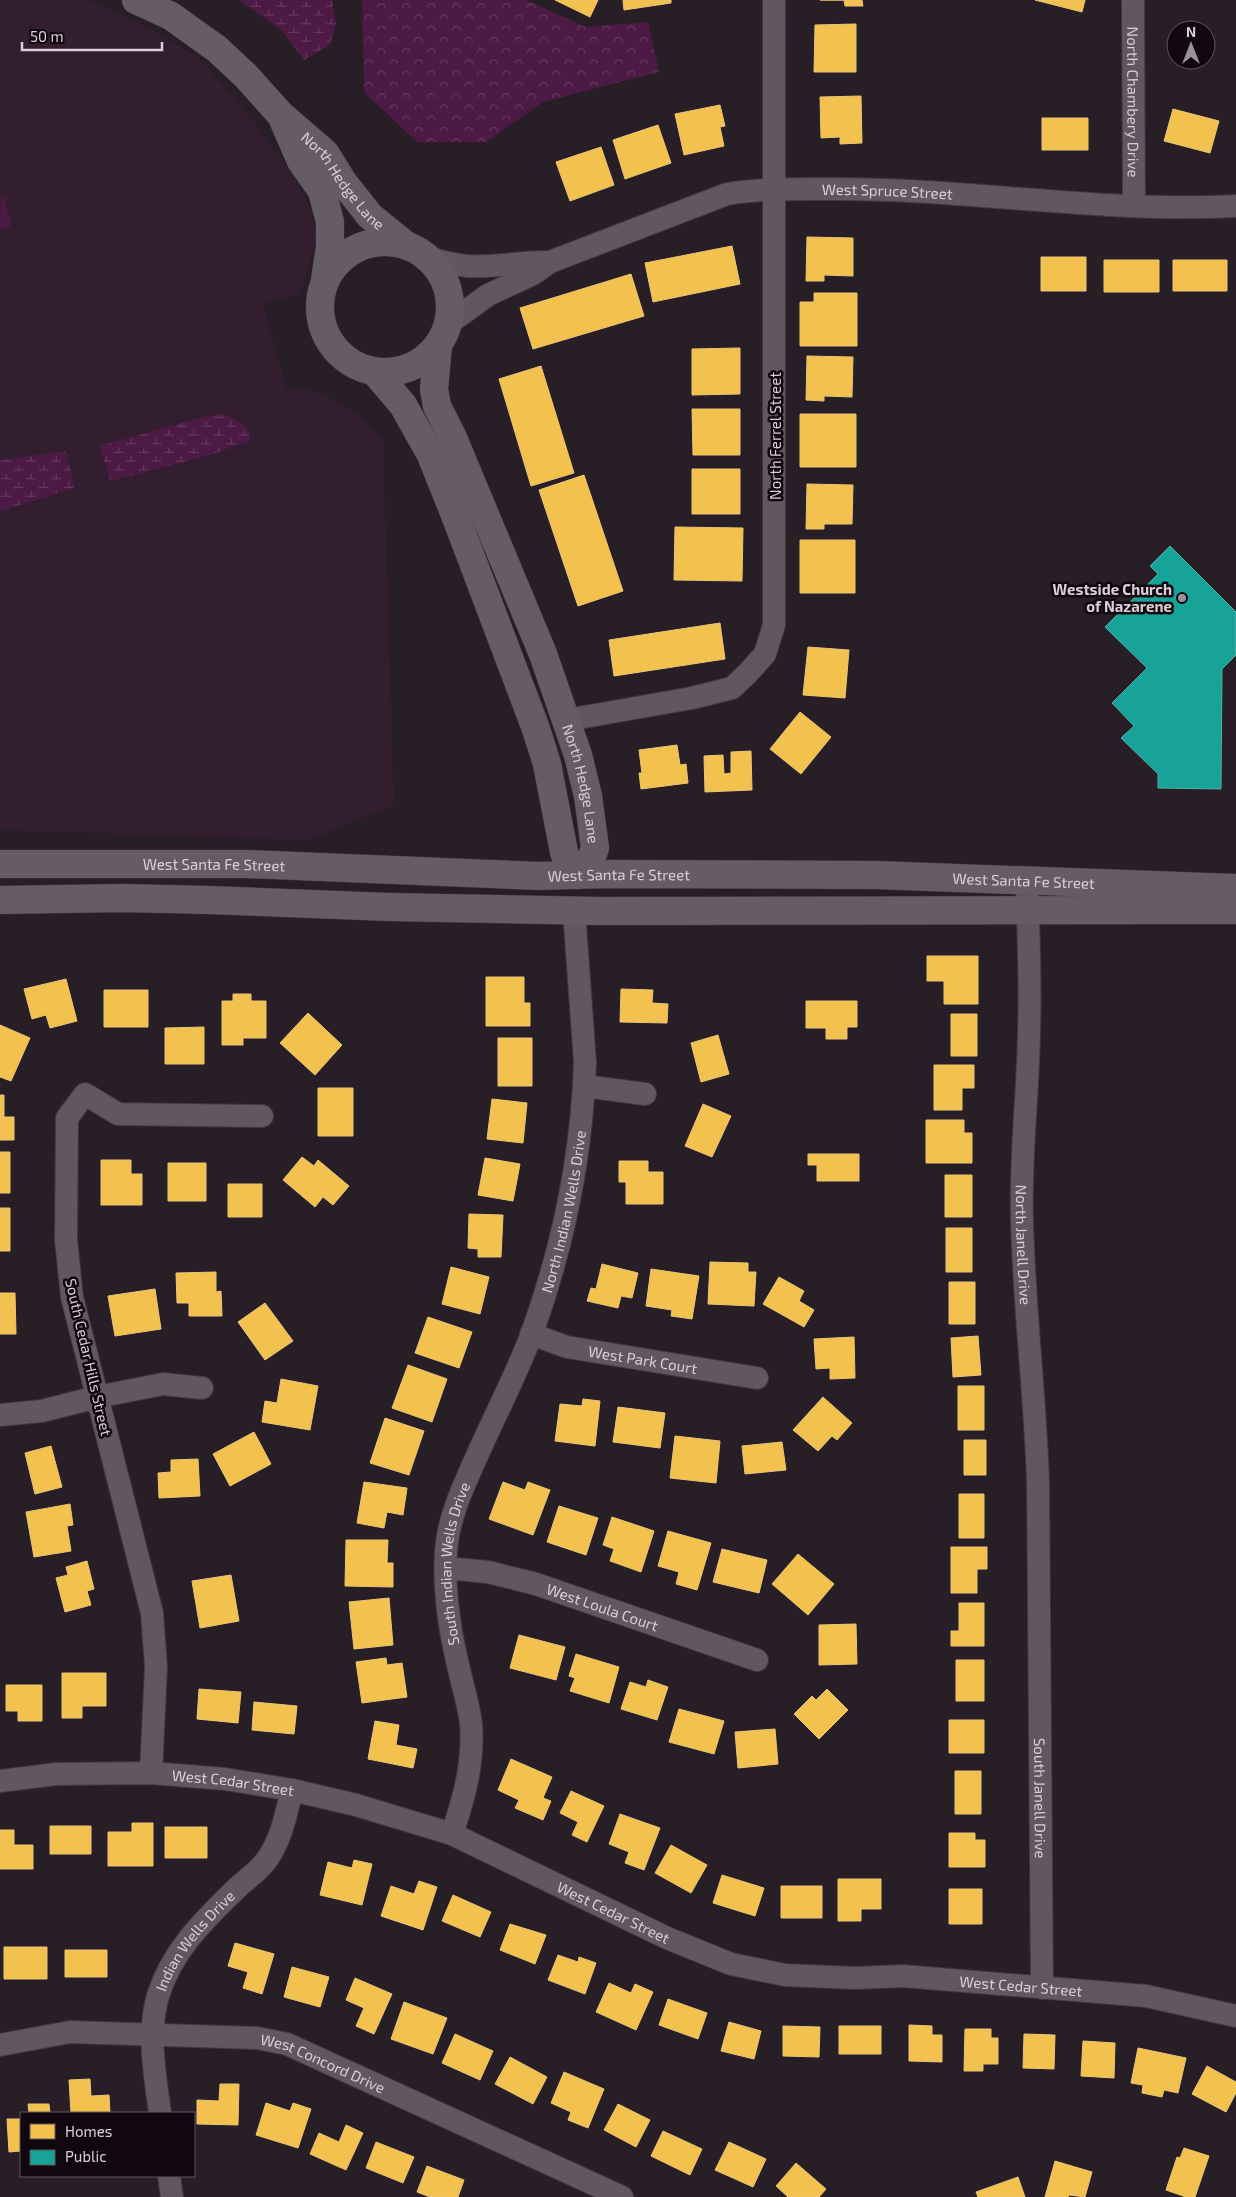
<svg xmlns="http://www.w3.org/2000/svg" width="1236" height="2197" viewBox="0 0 1236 2197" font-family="'Exo 2',sans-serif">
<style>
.built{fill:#331e30}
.green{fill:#4c1a44}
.forest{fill:url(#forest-crowns)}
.wetland{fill:url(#wetland-marsh)}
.homes{fill:#f2c14e;stroke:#ebc577}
.public{fill:#17a398;stroke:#52b0ab}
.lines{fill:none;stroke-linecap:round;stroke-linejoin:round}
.street-casing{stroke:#41383f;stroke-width:24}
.secondary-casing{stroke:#41383f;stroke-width:29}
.street{stroke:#60585e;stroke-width:22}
.secondary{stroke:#665d64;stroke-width:28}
.poi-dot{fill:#9c909a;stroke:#10080e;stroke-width:2}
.labels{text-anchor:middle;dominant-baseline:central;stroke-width:5;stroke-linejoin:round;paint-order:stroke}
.street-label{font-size:15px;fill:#dbced8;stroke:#10080e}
.poi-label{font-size:15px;font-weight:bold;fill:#dbced8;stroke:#10080e;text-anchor:end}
</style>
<defs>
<pattern id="forest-crowns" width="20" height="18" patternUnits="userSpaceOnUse" patternTransform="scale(1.25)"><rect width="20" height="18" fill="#4c1a44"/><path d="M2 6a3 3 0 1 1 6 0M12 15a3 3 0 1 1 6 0" fill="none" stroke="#653a5e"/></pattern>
<pattern id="wetland-marsh" width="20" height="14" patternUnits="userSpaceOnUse" patternTransform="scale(1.25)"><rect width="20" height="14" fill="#4c1a44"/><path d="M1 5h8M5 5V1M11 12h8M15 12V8" fill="none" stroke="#653a5e"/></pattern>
</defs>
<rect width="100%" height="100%" fill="#281e26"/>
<path class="built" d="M0 0H87L139 22 198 57 236 99 272 145 294 176 310 207 317 238 300 294 263 303 287 391 302 389 325 394 358 414 383 440 394 805 309 840 0 830Z"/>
<path class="green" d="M1 196 5 199 11 223C10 228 5 230 0 229Z"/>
<path class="forest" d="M362 0H526L586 27 648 22 659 72 543 102 486 142H417L364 92Z"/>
<path class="wetland" d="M239 0H332L336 23 330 45 304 60 281 30Z
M224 414 246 426 250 435V441L210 455 110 481 100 446 203 417Z
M65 451 75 488 0 511V460Z"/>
<path class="homes" d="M555 0H598L590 17Z
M623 0H671V3L624 10Z
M820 0H862L863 6H845L844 0Z
M1035 0H1085L1082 12Z
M856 24V72H814L815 25Z
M861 96 862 143 840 144V137L821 138 820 97Z
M720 105 725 126 720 127 724 146 684 155 675 114Z
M1173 109 1219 121 1210 153 1164 141Z
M1042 118H1088V150H1042Z
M658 125 671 163 625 179 613 140Z
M601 147 614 185 570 201 556 162Z
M807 237 853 238V276L824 275V281H806Z
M732 246 740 284 653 302 645 263Z
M1041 257H1086V291H1041Z
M1104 260H1159V292H1104Z
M1173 260H1227V291H1173Z
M631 274 644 316 533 349 520 308Z
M814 293H857V346H800V302H814Z
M740 348V394L692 395V349Z
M807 356 853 357 852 397 824 396V401L806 400Z
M541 366 574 473 531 486 499 379Z
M692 409H740V455H693Z
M800 414H856V467H800Z
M692 469H740V514H692Z
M584 475 623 591 578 606 539 490Z
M807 484 853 485 852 524H824V529H806Z
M675 527 743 528 742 581 674 580Z
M800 540H855V593H800Z
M720 623 725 659 614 676 609 640Z
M808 647 849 650 845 698 803 695Z
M800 712 831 737 801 774 770 749Z
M677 745 680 765 686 764 688 783 641 789 639 773H642L639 750Z
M751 751 752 790 705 792 704 756 723 755 724 774 731 773V752Z
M927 956H978V1004H944V981H927Z
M486 977H524V1003H530V1026H486Z
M66 979 77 1021 50 1028 46 1015 32 1019 24 989Z
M621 989 653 990 652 1003 668 1004 667 1023 620 1022Z
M104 990H148V1027H104Z
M233 994H251V1001H266V1038H243V1045H222V1001H233Z
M806 1001H857V1027H847V1039H826V1028H806Z
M308 1013 342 1045 315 1075 280 1043Z
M951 1014H977V1056H951Z
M0 1025 30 1038 11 1081 0 1077Z
M204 1027V1064H165V1028Z
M718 1035 729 1074 701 1082 691 1043Z
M498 1038H532V1086H498Z
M934 1065H974V1088H962V1110H934Z
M318 1088H353V1136H318Z
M0 1095H4V1117H14V1140H0Z
M492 1099 527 1103 523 1143 487 1139Z
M703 1104 731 1116 712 1157 685 1146Z
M926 1120H964V1133H972V1163H926Z
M0 1152H10V1193H0Z
M808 1154H859V1181H817V1165H808Z
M302 1157 314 1166 318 1160 349 1186 333 1205 323 1197 315 1207 283 1180Z
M485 1158 520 1164 513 1201 478 1195Z
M101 1160H131V1174H142V1205H101Z
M619 1161H648V1172H663V1204H626V1182H619Z
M168 1163H206V1201H168Z
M945 1175H972V1217H945Z
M228 1184H262V1217H228Z
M0 1208H10V1251H0Z
M469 1214 503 1215 501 1257H478V1249L468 1248Z
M946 1228H972V1272H946Z
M710 1262 748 1263V1272H756L754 1306 708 1304Z
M602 1264 638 1273 632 1298 621 1296 618 1308 587 1301 591 1288 596 1289Z
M451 1267 489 1277 480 1314 442 1304Z
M651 1269 699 1276 692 1319 671 1316 672 1310 646 1306Z
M216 1272V1292L221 1291 222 1316H189V1303H177L176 1273Z
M779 1277 804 1291 799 1301 814 1310 804 1327 763 1304Z
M949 1282H975V1324H949Z
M155 1289 161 1329 115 1336 108 1296Z
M0 1293H15L16 1334H0Z
M265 1303 293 1341 265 1360 238 1322Z
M428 1317 472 1332 459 1368 415 1353Z
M978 1336 981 1375 953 1377 951 1338Z
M854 1337 855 1378 830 1379V1368L816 1369 814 1339Z
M408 1365 447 1379 432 1422 392 1408Z
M281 1379 318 1386 310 1430 262 1422 265 1401 277 1403Z
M958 1386H984V1430H958Z
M823 1397 852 1423 837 1440 832 1436 818 1451 793 1430Z
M583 1399 600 1401 595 1446 555 1441 560 1404 582 1406Z
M618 1407 665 1413 660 1448 613 1442Z
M385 1418 424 1431 409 1475 370 1463Z
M254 1432 271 1464 230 1486 213 1454Z
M675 1436 720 1441 716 1483 670 1478Z
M964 1440H986V1475H964Z
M782 1442 786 1470 745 1474 742 1446Z
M51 1446 62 1487 35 1494 25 1453Z
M198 1459 200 1496 159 1498 158 1473 171 1472V1460Z
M364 1482 407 1488 403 1515 387 1512 384 1528 357 1523Z
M503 1482 525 1490 528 1482 550 1490 533 1535 489 1519Z
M959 1494H984V1538H959Z
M70 1504 73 1525 67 1526 71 1551 34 1557 26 1512Z
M559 1506 598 1518 586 1555 547 1542Z
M612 1517 654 1531 641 1572 610 1561 614 1549 603 1545Z
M668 1531 711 1543 697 1590 676 1584 679 1572 658 1566Z
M346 1540H388L387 1563H393V1587L345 1586Z
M951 1547H987V1569H977V1593H951Z
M722 1549 767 1560 759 1593 713 1582Z
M798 1554 834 1584 808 1615 772 1584Z
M87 1561 94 1589 87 1591 91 1605 65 1612 56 1578 68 1575 66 1567Z
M231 1575 239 1621 200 1628 192 1581Z
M389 1598 393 1645 354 1649 349 1602Z
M959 1603H984V1646H951V1631H959Z
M856 1624 857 1664 819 1665V1625Z
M519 1635 565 1647 556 1680 510 1668Z
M576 1654 619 1667 609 1703 570 1691 575 1678 569 1676Z
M386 1658 387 1665 402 1663 407 1697 362 1703 356 1662Z
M956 1660H984V1701H956Z
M62 1673H106V1706H82V1718H62Z
M648 1680 668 1687 657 1720 621 1709 630 1682 646 1687Z
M6 1685H42V1721H18V1711H6Z
M199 1689 241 1692 238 1723 197 1719Z
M827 1689 848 1710 819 1739 794 1714 812 1696 816 1700Z
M254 1702 297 1706 294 1734 252 1730Z
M679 1709 724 1721 714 1754 669 1742Z
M949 1720H984V1753H949Z
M375 1721 399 1725 396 1745 417 1749 413 1768 368 1759Z
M775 1729 778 1764 738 1768 735 1732Z
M511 1759 552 1777 543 1798 551 1801 543 1820 515 1808 519 1800 498 1790Z
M955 1771H981V1814H955Z
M571 1791 604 1806 587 1842 572 1835 578 1822 560 1813Z
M620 1814 660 1828 644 1870 625 1863 629 1852 609 1844Z
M132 1823H153V1866H108V1832H132Z
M50 1826H91V1854H50Z
M165 1827H207V1858H165Z
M0 1830H14V1845H33V1869H0Z
M949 1833H975V1840H985V1867H949Z
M671 1845 707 1865 691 1893 655 1873Z
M354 1860 372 1864 362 1905 320 1895 328 1862 352 1868Z
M722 1875 764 1888 755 1916 713 1903Z
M838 1879H881V1909H861V1921H838Z
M419 1881 437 1887 423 1930 381 1916 391 1886 414 1894Z
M781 1886H822V1918H781Z
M949 1889H982V1924H949Z
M453 1895 491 1912 480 1937 442 1921Z
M510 1924 546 1935 535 1964 500 1950Z
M235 1943 274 1954 262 1994 243 1988 248 1972 228 1966Z
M4 1947H47V1979H4Z
M65 1950H107V1977H65Z
M558 1955 578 1962 579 1957 596 1963 585 1994 548 1980Z
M292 1967 329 1977 320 2007 284 1997Z
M355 1978 392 1994 374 2034 356 2026 364 2008 346 2000Z
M609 1983 631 1993 635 1984 653 1992 636 2030 596 2012Z
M668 1999 707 2013 698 2039 659 2025Z
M404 2002 447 2018 433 2054 391 2039Z
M729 2022 761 2031 754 2059 721 2051Z
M909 2025 932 2026V2035H942V2062L909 2061Z
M783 2026 820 2027 819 2057 783 2056Z
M839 2026H881V2054H839Z
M965 2029H991V2038H998V2064H983V2071H964Z
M455 2034 493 2051 480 2080 442 2063Z
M1024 2034 1055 2035 1054 2069 1023 2068Z
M1083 2041 1115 2043 1114 2078 1081 2076Z
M1138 2048 1186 2058 1178 2093 1164 2090 1162 2097 1142 2093 1143 2085 1131 2083Z
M510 2057 547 2077 533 2104 495 2084Z
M1207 2066 1236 2082V2093L1226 2112 1192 2094Z
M564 2072 604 2089 588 2128 568 2120 571 2112 551 2103Z
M90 2079 91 2096 109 2095 110 2113H71L69 2080Z
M220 2084H239L238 2125 197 2124V2100L219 2101Z
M266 2103 290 2111 293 2103 311 2109 298 2148 256 2135Z
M28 2104H49L50 2113H29Z
M618 2104 650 2120 636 2147 604 2130Z
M7 2119H21V2151L9 2152Z
M346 2125 363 2133 346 2170 310 2154 319 2133 339 2142Z
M663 2131 702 2149 690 2175 651 2156Z
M376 2142 414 2157 403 2183 366 2168Z
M729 2142 766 2159 753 2187 715 2170Z
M1184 2148 1209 2156 1195 2197H1186L1166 2190 1177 2157 1180 2158Z
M1055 2161 1092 2172 1085 2197 1069 2195 1068 2197H1045Z
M796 2163 826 2189 819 2197H788L776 2186Z
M427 2166 464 2180 458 2197H430L417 2192Z
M1018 2177 1025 2197H978L976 2192Z"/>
<path class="public" d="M1170 546 1236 612V655L1222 669 1221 789 1158 788V774L1121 738 1134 726 1112 703 1147 668 1105 627 1158 574 1150 566Z"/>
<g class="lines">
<defs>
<g id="street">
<path id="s1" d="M1133 0 1134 205"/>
<path d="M428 258C440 261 454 265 467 266 495 268 522 261 550 262"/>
<path id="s2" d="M448 324 488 295 533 274 550 262 727 194C763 188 799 189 836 189 969 189 1103 213 1236 206"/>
<path d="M567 720 692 698 732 688 747 674 765 654 774 625V0"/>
<path id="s3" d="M1027 881C1028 931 1031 982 1029 1032 1028 1095 1020 1157 1022 1220 1024 1307 1035 1394 1038 1481L1042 1988"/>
<path d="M584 1086 645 1094"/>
<path id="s4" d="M531 1334 567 1347 757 1378"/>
<path d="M0 1415 42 1411 97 1397 163 1384 202 1388"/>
<path id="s5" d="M446 1568 488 1572 536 1584 757 1660"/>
<path d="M151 1773 156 1667 152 1613 72 1297 66 1240 67 1118 85 1094 118 1114 262 1116"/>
<path id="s6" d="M0 1781 56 1774 151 1773 225 1779 292 1790 356 1805 452 1834 667 1938 731 1964 785 1975 855 1978 903 1976 1146 1996 1236 2016"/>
<path id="s7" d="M452 1834C464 1798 474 1763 471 1724 469 1705 462 1684 458 1665 449 1628 442 1579 447 1542 451 1512 464 1485 476 1458 494 1417 516 1376 532 1333 563 1247 582 1154 585 1062L574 911"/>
<path id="s8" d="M0 2045 70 2032 257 2038 287 2044 622 2197"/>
<path id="s9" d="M160 2113C155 2076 147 2033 158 1996 172 1950 205 1919 238 1887 248 1878 261 1869 268 1858 282 1838 286 1813 292 1790"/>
<path d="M169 2176 172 2197"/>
</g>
<g id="secondary">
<path id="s10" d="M136 0 171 16 217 49 246 76 280 114 325 153 343 182 370 216 407 246"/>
<path d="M284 122 301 161 322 191 330 222V247L325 280"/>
<circle cx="385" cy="307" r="65"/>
<path id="s11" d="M438 346 434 389 437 406 453 438 543 654 578 755 588 796 595 848 591 859 577 875"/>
<path d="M375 372 403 405 431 455 457 520 536 729 547 764 564 852 568 863 577 875"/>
<path id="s12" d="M0 864H246L539 876 606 874 875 875 1236 888"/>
<path d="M0 900 122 898 209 900 389 907 599 911 1236 910"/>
</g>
</defs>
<use href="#street" class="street-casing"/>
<use href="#secondary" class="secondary-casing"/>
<use href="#street" class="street"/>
<use href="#secondary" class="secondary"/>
</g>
<circle class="poi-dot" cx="1182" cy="598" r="5"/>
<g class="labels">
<g class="street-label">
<text stroke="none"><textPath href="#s1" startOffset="102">North Chambery Drive</textPath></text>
<text stroke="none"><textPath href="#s10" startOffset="278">North Hedge Lane</textPath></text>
<text stroke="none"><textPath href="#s2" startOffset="470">West Spruce Street</textPath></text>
<text transform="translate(775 436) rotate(-90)">North Ferrel Street</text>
<text stroke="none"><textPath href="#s11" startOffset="466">North Hedge Lane</textPath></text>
<text stroke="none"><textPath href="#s12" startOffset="214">West Santa Fe Street</textPath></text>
<text stroke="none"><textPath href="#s12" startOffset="619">West Santa Fe Street</textPath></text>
<text stroke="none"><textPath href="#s12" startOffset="1024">West Santa Fe Street</textPath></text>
<text stroke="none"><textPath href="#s7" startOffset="649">North Indian Wells Drive</textPath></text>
<text stroke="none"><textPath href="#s3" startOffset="364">North Janell Drive</textPath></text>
<text transform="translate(89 1357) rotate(77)">South Cedar Hills Street</text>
<text stroke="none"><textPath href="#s4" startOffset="115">West Park Court</textPath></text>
<text stroke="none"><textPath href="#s7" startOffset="276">South Indian Wells Drive</textPath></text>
<text stroke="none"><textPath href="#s5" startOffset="162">West Loula Court</textPath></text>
<text stroke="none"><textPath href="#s6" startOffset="234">West Cedar Street</textPath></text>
<text stroke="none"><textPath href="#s3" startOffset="918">South Janell Drive</textPath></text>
<text stroke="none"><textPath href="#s6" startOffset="639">West Cedar Street</textPath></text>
<text stroke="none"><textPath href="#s9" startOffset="185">Indian Wells Drive</textPath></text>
<text stroke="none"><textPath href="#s6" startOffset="1059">West Cedar Street</textPath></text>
<text stroke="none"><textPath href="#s8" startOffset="329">West Concord Drive</textPath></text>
</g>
<g class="poi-label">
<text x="1172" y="589">Westside Church<tspan x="1172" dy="17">of Nazarene</tspan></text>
</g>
</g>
<rect x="20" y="2112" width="175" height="65" fill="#10080e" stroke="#61575f"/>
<rect x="30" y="2124" width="25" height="15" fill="#f2c14e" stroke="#61575f"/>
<text x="65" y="2137" font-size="15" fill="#dbced8">Homes</text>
<rect x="30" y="2150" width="25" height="15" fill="#17a398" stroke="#61575f"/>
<text x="65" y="2162" font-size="15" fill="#dbced8">Public</text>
<g transform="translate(1191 45)"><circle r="24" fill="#10080e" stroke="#61575f"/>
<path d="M0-4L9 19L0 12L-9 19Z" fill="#9c909a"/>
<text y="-8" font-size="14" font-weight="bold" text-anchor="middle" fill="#dbced8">N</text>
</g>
<path d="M22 42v8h140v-8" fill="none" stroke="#dbced8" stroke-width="2.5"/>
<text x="30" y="42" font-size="15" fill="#dbced8" stroke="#10080e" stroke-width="4" paint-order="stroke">50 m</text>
</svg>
